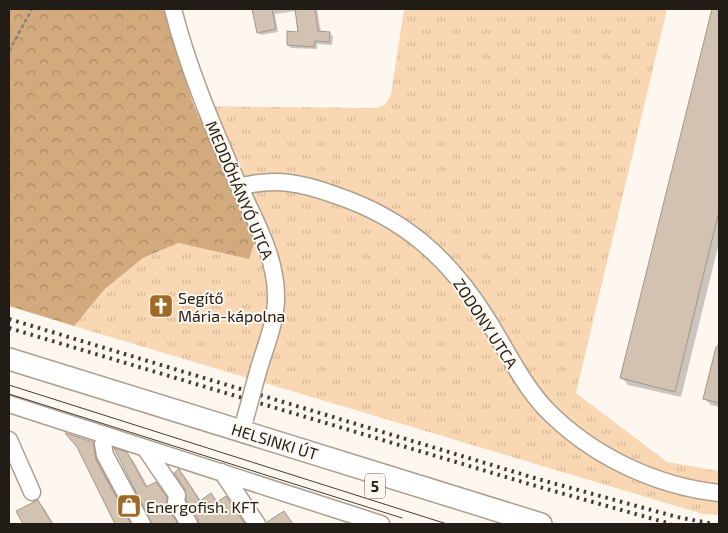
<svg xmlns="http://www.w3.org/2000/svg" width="728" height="533" viewBox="0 0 728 533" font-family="'Exo 2',sans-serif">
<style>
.grass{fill:url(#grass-tufts)}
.forest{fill:url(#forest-crowns)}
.shadow{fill:#0003}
.building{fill:#d2c2b2;stroke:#a59686}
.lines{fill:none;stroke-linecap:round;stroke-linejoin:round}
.minor-casing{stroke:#ad9e8e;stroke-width:19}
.major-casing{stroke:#ad9e8e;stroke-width:24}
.path{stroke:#88827c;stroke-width:2.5;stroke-dasharray:4 2.5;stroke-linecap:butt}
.minor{stroke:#fff;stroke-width:16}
.major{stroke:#fff;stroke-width:21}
.tram{stroke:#433d36;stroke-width:1}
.rail{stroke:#433d36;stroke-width:4;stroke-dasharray:2.5 5;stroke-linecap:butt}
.minor-bridge-casing{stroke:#ad9e8e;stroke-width:19;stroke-linecap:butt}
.minor-bridge{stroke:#fff;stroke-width:16}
.labels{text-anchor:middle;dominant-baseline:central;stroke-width:4;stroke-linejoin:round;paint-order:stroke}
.shield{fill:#fdf7f0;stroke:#645e57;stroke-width:1}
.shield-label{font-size:15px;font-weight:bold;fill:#221c16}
.street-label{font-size:16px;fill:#221c16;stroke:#fdf7f0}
.poi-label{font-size:16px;fill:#221c16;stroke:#fdf7f0;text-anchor:start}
</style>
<defs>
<pattern id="grass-tufts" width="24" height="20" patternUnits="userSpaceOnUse" patternTransform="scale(1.25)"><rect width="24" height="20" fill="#f9d7b3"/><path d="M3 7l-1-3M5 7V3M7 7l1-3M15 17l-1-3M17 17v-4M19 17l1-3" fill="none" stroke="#d5b899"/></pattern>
<pattern id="forest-crowns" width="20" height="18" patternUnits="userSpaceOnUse" patternTransform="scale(1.25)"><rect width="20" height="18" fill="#d2aa7d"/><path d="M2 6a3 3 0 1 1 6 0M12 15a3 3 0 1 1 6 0" fill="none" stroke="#aa8a65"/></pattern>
</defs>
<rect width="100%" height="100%" fill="#fdf7f0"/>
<path class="grass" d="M404 9H667L576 393 667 462 719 471V515L703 514 74 326 105 289 143 258 178 243 249 259 255 241 194 106 376 108 385 105 391 94Z"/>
<path class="forest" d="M9 9H164L165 15 194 106 255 241 249 259 178 243 143 258 105 289 74 326 9 306Z"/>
<path class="shadow" d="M253 9H317L321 32 329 33 333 36 332 45 317 44V49L291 48 288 45 299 33 296 11 275 14 278 32 261 35 258 32Z
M713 9H719V243L681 397 628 385 622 378Z
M167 303 168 305 166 315 155 311Z
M719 337V407L711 405 704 398Z
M93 443 99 450 102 467 133 524H116L78 446Z
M126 454 133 460 148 487 156 483 162 490 173 505V515L179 524H152V519Z
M179 471 185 477 201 501 211 495 218 503 226 498 247 524H200L188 500 186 489Z
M37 501 44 508 54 524H25L18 511Z"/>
<path class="building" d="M252 9H272L276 29 257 33Z
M295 9H315L318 31 330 32 329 42 315 41 314 47 287 45V31L298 32Z
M712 9H719V211L675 392 620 378Z
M157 299 167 302 164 314 154 311Z
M716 347H719V403L703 399Z
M65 433 93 442 96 460 131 524H115L77 447Z
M114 448 127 452 146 487 156 482 167 497V507L178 524H152Z
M179 469 200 501 211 493 217 502 226 496 245 524H199L198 519 186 500 185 489 174 473Z
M38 500 52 524H23L16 511Z
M284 511 293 524H267V522Z"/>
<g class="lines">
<defs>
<path id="minor" d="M173 9C187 65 210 120 233 173 250 212 275 251 276 294 277 319 266 345 259 368
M239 187C274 177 302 183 335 195 404 218 449 258 487 319 506 349 521 382 545 408 590 455 655 486 719 493
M9 404 381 524
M106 436 103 444 105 455 142 524
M9 440 32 492
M145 448 177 495 176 502 189 524
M222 472 257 524"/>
<path id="major" d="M9 359 541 524"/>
</defs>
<use href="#minor" class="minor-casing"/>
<use href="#major" class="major-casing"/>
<path class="path" d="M9 51 32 9"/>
<use href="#minor" class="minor"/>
<use href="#major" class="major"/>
<path class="tram" d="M9 385 447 524
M9 394 402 518"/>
<path class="rail" d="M9 319 538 479 677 517 714 524
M9 328 536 486 671 524"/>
<defs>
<path id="minor-bridge" d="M245 419 259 368"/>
</defs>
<use href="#minor-bridge" class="minor-bridge-casing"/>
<use href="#minor-bridge" class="minor-bridge"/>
</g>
<defs>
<symbol id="church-square" viewBox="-11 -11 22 22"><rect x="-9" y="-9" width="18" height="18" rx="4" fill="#a06a24" stroke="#fdf7f0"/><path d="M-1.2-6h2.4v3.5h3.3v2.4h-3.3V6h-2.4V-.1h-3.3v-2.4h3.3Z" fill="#fff"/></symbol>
<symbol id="shop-square" viewBox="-11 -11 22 22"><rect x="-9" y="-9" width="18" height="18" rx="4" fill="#a06a24" stroke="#fdf7f0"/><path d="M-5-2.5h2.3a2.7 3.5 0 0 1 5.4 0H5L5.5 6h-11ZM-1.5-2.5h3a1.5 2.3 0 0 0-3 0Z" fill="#fff"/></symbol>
</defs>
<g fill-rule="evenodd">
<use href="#church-square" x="147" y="292" width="28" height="28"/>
<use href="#shop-square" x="115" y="492" width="28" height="28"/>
</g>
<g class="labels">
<rect class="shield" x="365" y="473.5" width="20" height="25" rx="4"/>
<g class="shield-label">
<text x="375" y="486">5</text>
</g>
<g class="street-label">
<text transform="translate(240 190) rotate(67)">MEDDŐHÁNYÓ UTCA</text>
<text transform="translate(486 323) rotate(57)">ZODONY UTCA</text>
<text transform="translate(275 441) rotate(17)">HELSINKI ÚT</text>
</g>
<g class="poi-label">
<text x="178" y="297">Segítő<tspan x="178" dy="18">Mária-kápolna</tspan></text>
<text x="146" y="506">Energofish. KFT</text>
</g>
</g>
<rect width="728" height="533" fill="none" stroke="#221c16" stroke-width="20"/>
</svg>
